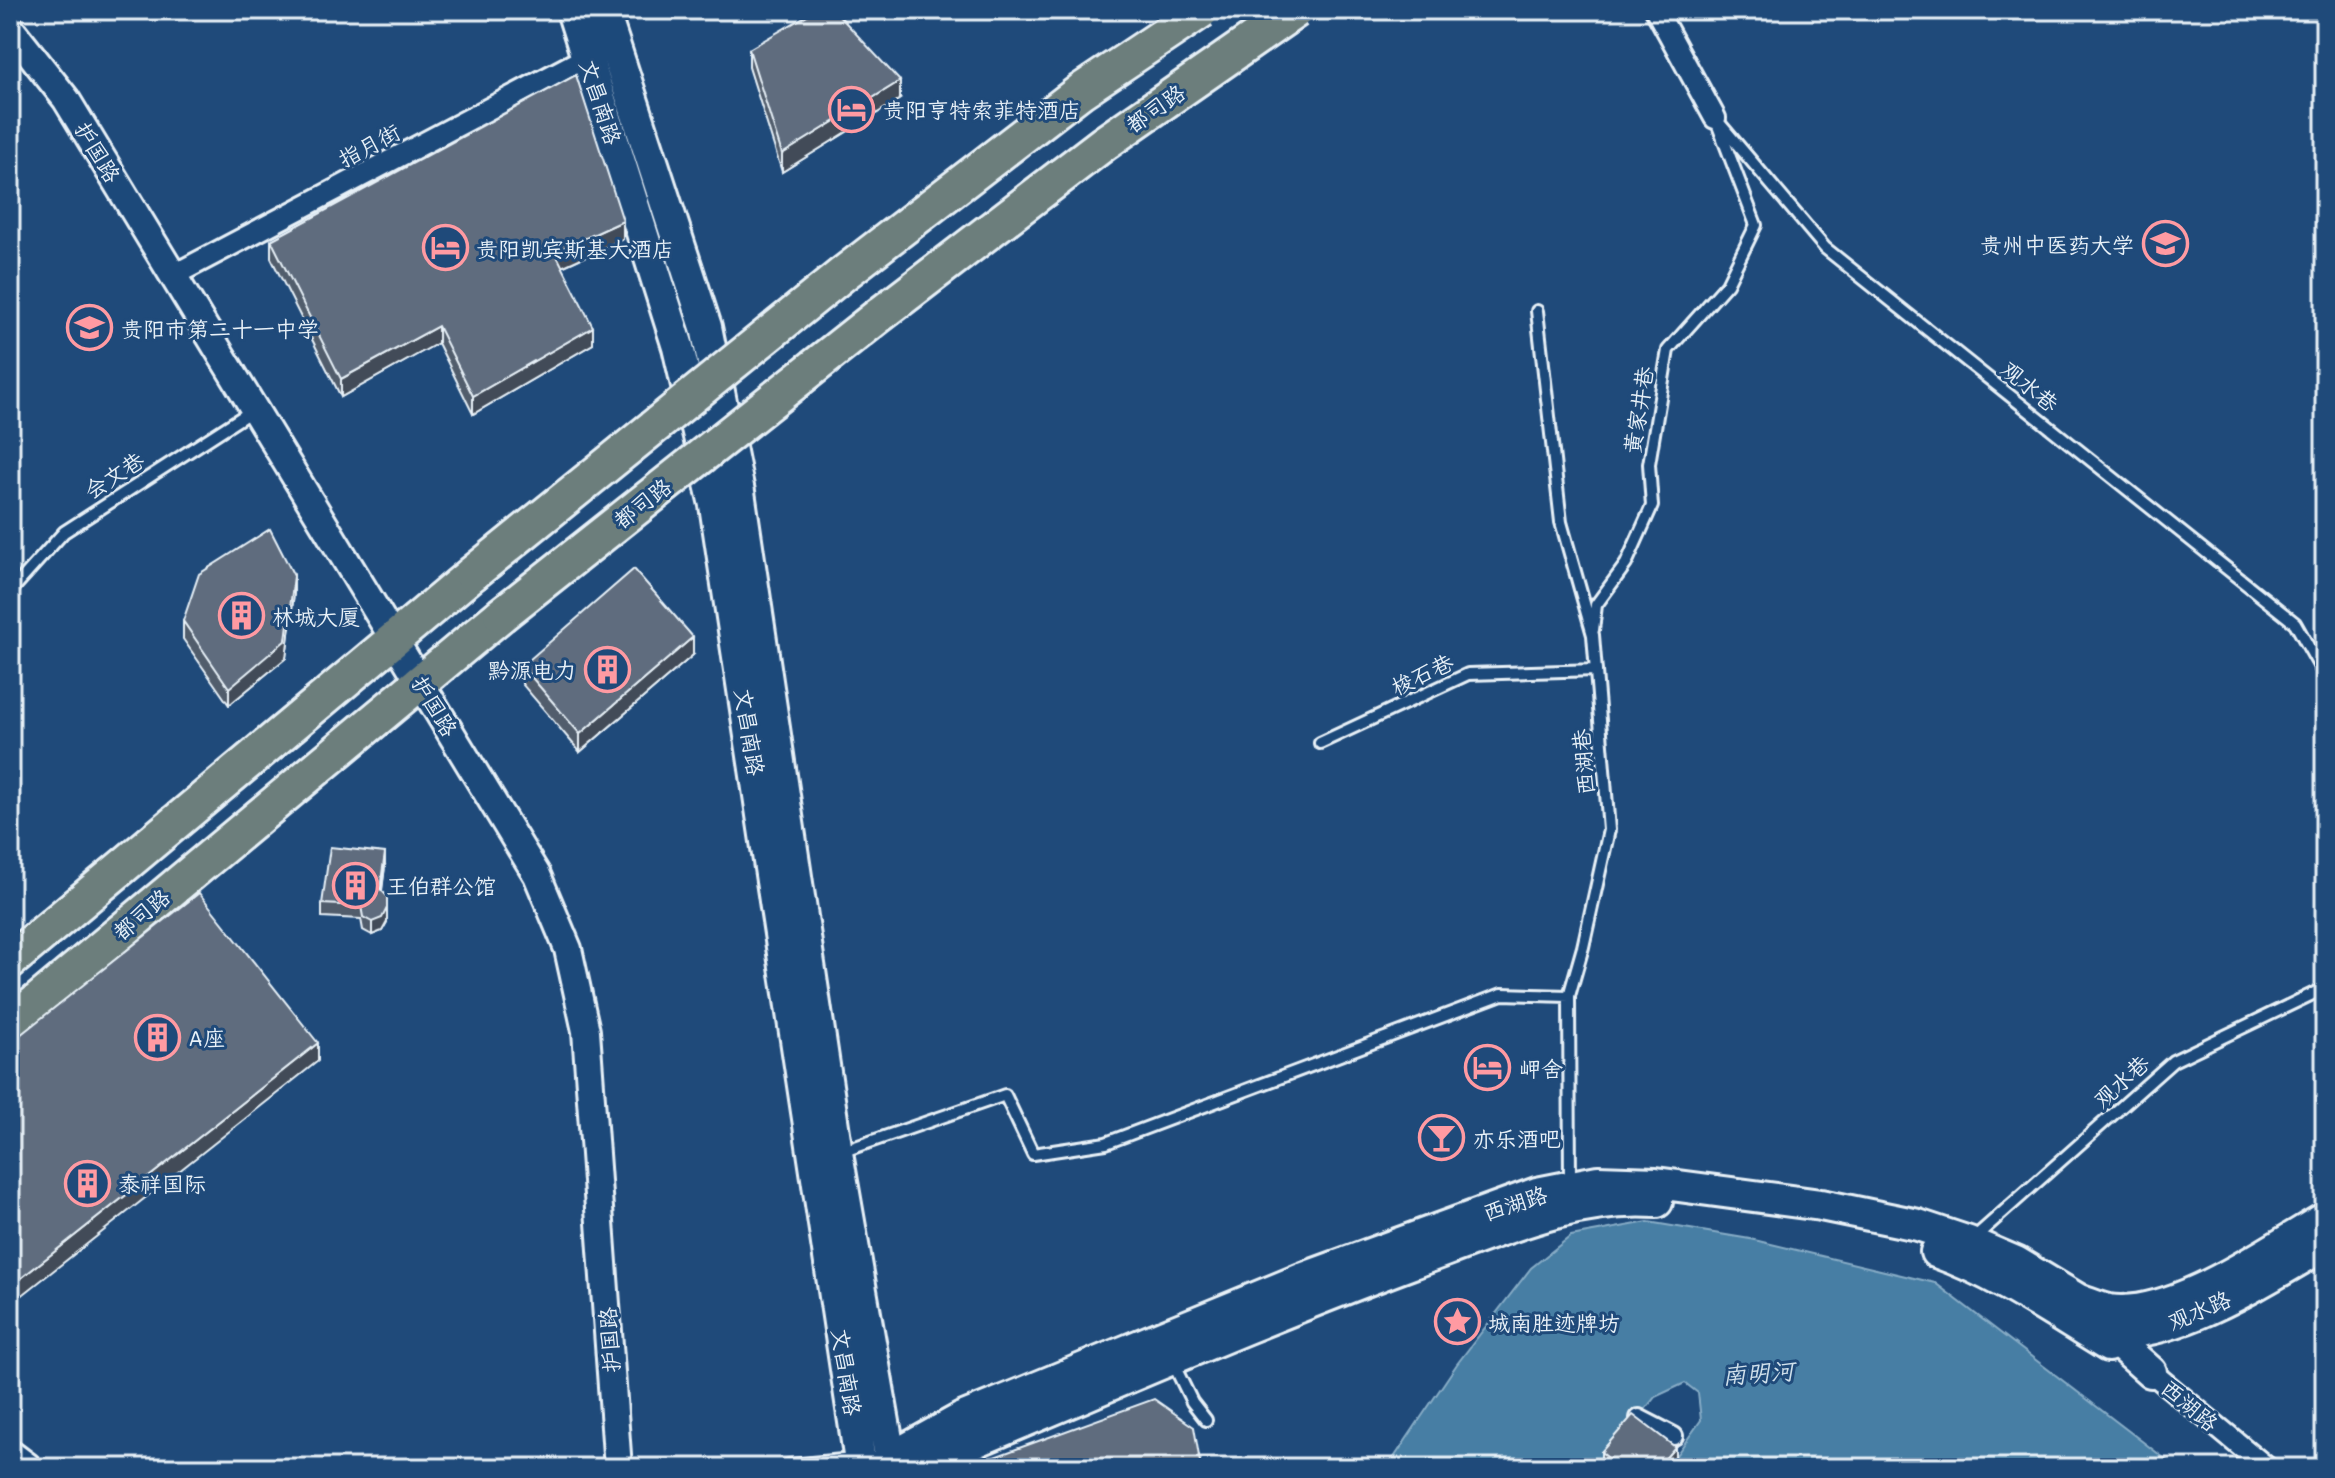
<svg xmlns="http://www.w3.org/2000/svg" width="2335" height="1478" viewBox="0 0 2335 1478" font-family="Mali,'LXGW WenKai TC',sans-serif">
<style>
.water{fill:#477ea4;stroke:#87acc6;stroke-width:2}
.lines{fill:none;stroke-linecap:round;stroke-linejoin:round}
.service-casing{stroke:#e8f1f8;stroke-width:16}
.pedestrian-casing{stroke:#e8f1f8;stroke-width:22}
.minor-casing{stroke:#e8f1f8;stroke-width:26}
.tertiary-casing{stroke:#e8f1f8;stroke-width:32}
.secondary-casing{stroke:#e8f1f8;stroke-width:36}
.primary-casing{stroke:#e8f1f8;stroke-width:40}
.service{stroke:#1f4a7a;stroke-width:10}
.pedestrian{stroke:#1f4a7a;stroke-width:16}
.minor{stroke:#1f4a7a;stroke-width:20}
.tertiary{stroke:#1f4a7a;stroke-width:26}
.secondary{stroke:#1f4a7a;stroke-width:30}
.primary{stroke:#6c7e7c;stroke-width:34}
.primary-bridge-casing{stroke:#e8f1f8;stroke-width:40;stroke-linecap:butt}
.primary-bridge{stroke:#6c7e7c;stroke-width:34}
.wall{fill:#515d6c;stroke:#e8f1f8;stroke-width:2}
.shaded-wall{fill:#424c58;stroke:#e8f1f8;stroke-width:2}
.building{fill:#5e6c7e;stroke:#e8f1f8;stroke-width:2}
.labels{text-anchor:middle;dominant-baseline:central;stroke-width:6;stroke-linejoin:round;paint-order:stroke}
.street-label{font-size:22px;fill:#e8f1f8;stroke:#1f4a7a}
.poi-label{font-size:22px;fill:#e8f1f8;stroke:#1f4a7a;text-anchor:start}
.water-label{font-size:24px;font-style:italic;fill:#d0e0eb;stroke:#1f4a7a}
</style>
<rect width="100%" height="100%" fill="#1f4a7a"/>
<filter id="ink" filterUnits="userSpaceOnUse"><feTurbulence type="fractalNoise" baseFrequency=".0125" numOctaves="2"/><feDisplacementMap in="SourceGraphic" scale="16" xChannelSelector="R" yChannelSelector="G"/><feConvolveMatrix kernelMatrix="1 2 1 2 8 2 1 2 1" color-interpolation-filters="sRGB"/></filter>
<g filter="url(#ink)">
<path class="water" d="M1648 1222 1750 1239 1935 1283 2177 1468H1667L1701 1420 1698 1393 1685 1383 1655 1397 1598 1468H1387L1457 1364 1531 1268 1571 1236Z"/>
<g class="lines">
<defs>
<path id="service" d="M1715 118 1825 248 2295 623 2325 676
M1537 311 1561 522 1593 635 1609 830 1583 947 1569 996 1570 1182
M10 592 64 532 253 410
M1593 630 1596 605 1626 564 1652 506 1649 464 1668 350 1727 284 1756 225 1717 123
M1320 743 1468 674 1596 670
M838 1153 1005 1095 1033 1154 1106 1143 1502 994 1569 996
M1974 1238 2173 1061 2325 988
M1172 1361 1192 1402 1206 1420"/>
<path id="pedestrian" d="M1639 1418 1674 1436
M790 1468 864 1461"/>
<path id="minor" d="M1656 10 1715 118
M174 275 587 57
M2151 1372 2267 1468"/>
<path id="tertiary" d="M10 28 66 99 537 875 568 949 586 1031 618 1468"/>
<path id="secondary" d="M572 10 678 347 715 505 861 1468
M603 10 706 327 739 492 837 1153 892 1468
M1936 1252C1998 1274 2052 1312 2108 1346
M2079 1300C2088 1303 2099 1308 2109 1310 2172 1320 2271 1249 2325 1218
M2095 1329C2161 1349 2268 1277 2325 1245
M10 1456 26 1468
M880 1468 890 1458 962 1418 1304 1278 1537 1193 1598 1181 1656 1183 1821 1205 1918 1225 1969 1242 2016 1262 2079 1300 2107 1333 2151 1372
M931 1468 970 1444C1119 1382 1267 1317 1418 1261 1495 1233 1573 1196 1657 1202"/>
<path id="primary" d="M10 961 472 574
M10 1024 501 615"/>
</defs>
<use href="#service" class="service-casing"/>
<use href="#pedestrian" class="pedestrian-casing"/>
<use href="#minor" class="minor-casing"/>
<use href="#tertiary" class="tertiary-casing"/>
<use href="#secondary" class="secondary-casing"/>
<use href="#primary" class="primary-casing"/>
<use href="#service" class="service"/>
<use href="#pedestrian" class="pedestrian"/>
<use href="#minor" class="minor"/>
<use href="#tertiary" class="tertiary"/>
<use href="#secondary" class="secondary"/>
<use href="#primary" class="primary"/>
<defs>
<path id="primary-bridge" d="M472 574 843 274 1081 91 1202 10
M501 615 877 317 1103 144 1296 10"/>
</defs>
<use href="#primary-bridge" class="primary-bridge-casing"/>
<use href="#primary-bridge" class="primary-bridge"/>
</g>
<path class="wall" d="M749 49 900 99 782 172 749 67Z
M623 239 562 267 593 344 473 414 438 343 341 397 271 258V240Z
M294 593 286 658 229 705 183 639V621Z
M693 655 580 752 522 684V666Z
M385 866 382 891 387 922 382 931 372 935 363 930 361 919 322 917V904Z
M1601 1452 1675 1458 1667 1468H1607L1601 1464Z"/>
<path class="shaded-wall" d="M900 81V99L782 172V154Z
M623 221V239L555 270V252Z
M438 326V343L341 397V379Z
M593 327V344L473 414V396Z
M294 576V593L286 658 229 705V688Z
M693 637V655L580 752V734Z
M385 853V866L380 903V889Z
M387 908V922L382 931 372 935V922Z
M318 1043V1061L10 1305V1287Z
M1675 1447V1458L1667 1468H1657Z"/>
<path class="building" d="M816 10H834L900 81 782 154 749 49Z
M576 75 623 221 555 252 593 327 473 396 438 326 341 379 271 240Z
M270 529 294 576 286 640 229 688 183 621 199 574Z
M634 569 693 637 580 734 522 666Z
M330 847 385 853 380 889 387 896V908L382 918 372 922 363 917 361 906 322 904Z
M199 893 318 1043 10 1287V1043Z
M1154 1399 1194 1427 1201 1468H972L975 1464Z
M1633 1415 1675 1447 1657 1468H1620L1601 1452Z"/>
</g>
<defs>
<symbol id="hotel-ring" viewBox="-11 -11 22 22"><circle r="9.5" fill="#1f4a7a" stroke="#ff9aa2" stroke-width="1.5"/><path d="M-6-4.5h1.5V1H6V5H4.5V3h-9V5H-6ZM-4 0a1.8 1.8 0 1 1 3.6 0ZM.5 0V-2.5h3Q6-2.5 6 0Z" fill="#ff9aa2"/></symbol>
<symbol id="university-ring" viewBox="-11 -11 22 22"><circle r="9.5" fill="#1f4a7a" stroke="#ff9aa2" stroke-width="1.5"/><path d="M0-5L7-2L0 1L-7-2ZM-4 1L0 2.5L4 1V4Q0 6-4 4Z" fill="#ff9aa2"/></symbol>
<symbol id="school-ring" viewBox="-11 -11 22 22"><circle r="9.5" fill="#1f4a7a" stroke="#ff9aa2" stroke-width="1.5"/><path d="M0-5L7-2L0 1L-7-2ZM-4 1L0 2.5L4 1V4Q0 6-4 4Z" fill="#ff9aa2"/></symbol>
<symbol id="building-ring" viewBox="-11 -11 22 22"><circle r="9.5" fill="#1f4a7a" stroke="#ff9aa2" stroke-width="1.5"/><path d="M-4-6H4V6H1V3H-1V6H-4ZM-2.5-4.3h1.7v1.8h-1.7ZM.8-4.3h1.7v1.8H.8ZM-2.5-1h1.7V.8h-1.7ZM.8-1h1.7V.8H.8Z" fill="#ff9aa2"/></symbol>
<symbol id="bar-ring" viewBox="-11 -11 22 22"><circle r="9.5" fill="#1f4a7a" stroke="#ff9aa2" stroke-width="1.5"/><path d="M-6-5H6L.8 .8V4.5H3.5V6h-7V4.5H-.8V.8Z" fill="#ff9aa2"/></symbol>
<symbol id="sight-ring" viewBox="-11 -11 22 22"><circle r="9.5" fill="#1f4a7a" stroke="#ff9aa2" stroke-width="1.5"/><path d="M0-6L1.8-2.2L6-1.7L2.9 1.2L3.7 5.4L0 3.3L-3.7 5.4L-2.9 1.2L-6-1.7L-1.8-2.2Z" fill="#ff9aa2"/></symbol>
</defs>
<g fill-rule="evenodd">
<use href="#hotel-ring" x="826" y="84" width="51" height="51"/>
<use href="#university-ring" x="2140" y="218" width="51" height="51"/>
<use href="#hotel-ring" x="420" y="222" width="51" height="51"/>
<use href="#school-ring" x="64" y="302" width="51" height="51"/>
<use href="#building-ring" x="216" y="590" width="51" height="51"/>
<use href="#building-ring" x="582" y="644" width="51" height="51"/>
<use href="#building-ring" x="330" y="860" width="51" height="51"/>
<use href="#building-ring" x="132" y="1012" width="51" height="51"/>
<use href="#hotel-ring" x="1462" y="1042" width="51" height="51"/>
<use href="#bar-ring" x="1416" y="1112" width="51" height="51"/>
<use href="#building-ring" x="62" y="1158" width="51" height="51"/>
<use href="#sight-ring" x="1432" y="1296" width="51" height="51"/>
</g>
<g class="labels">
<g class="street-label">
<text transform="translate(601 102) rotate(72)">文昌南路</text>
<text transform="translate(1155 108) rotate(-35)">都司路</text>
<text transform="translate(369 145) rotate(-28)">指月街</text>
<text transform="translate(98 152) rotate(59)">护国路</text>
<text transform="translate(2030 386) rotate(39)">观水巷</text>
<text transform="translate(1638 410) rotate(-81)">黄家井巷</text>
<text transform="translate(114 475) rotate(-33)">会文巷</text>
<text transform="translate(642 503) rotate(-38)">都司路</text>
<text transform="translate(1422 674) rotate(-25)">梭石巷</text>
<text transform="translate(435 706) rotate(59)">护国路</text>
<text transform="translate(750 732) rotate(81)">文昌南路</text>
<text transform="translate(1583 762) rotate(-95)">西湖巷</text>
<text transform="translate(141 914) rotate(-40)">都司路</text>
<text transform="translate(2121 1081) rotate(-42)">观水巷</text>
<text transform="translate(1515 1203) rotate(-18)">西湖路</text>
<text transform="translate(2199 1310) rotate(-23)">观水路</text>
<text transform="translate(609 1340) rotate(-94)">护国路</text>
<text transform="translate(847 1372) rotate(81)">文昌南路</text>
<text transform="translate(2190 1405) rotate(40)">西湖路</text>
</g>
<g class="poi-label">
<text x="883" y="109">贵阳亨特索菲特酒店</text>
<text x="2134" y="244" text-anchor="end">贵州中医药大学</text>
<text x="476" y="248">贵阳凯宾斯基大酒店</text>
<text x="121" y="328">贵阳市第二十一中学</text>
<text x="272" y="616">林城大厦</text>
<text x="576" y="669" text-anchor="end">黔源电力</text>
<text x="386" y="885">王伯群公馆</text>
<text x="188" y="1037">A座</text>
<text x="1519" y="1068">岬舍</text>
<text x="1473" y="1138">亦乐酒吧</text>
<text x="118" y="1183">泰祥国际</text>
<text x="1488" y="1322">城南胜迹牌坊</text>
</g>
<g class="water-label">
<text transform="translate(1758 1372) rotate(-4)">南明河</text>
</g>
</g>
<rect width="2335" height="1478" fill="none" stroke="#1f4a7a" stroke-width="40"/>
<rect x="20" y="20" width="2295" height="1438" fill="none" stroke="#e8f1f8" stroke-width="3" filter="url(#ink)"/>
</svg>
